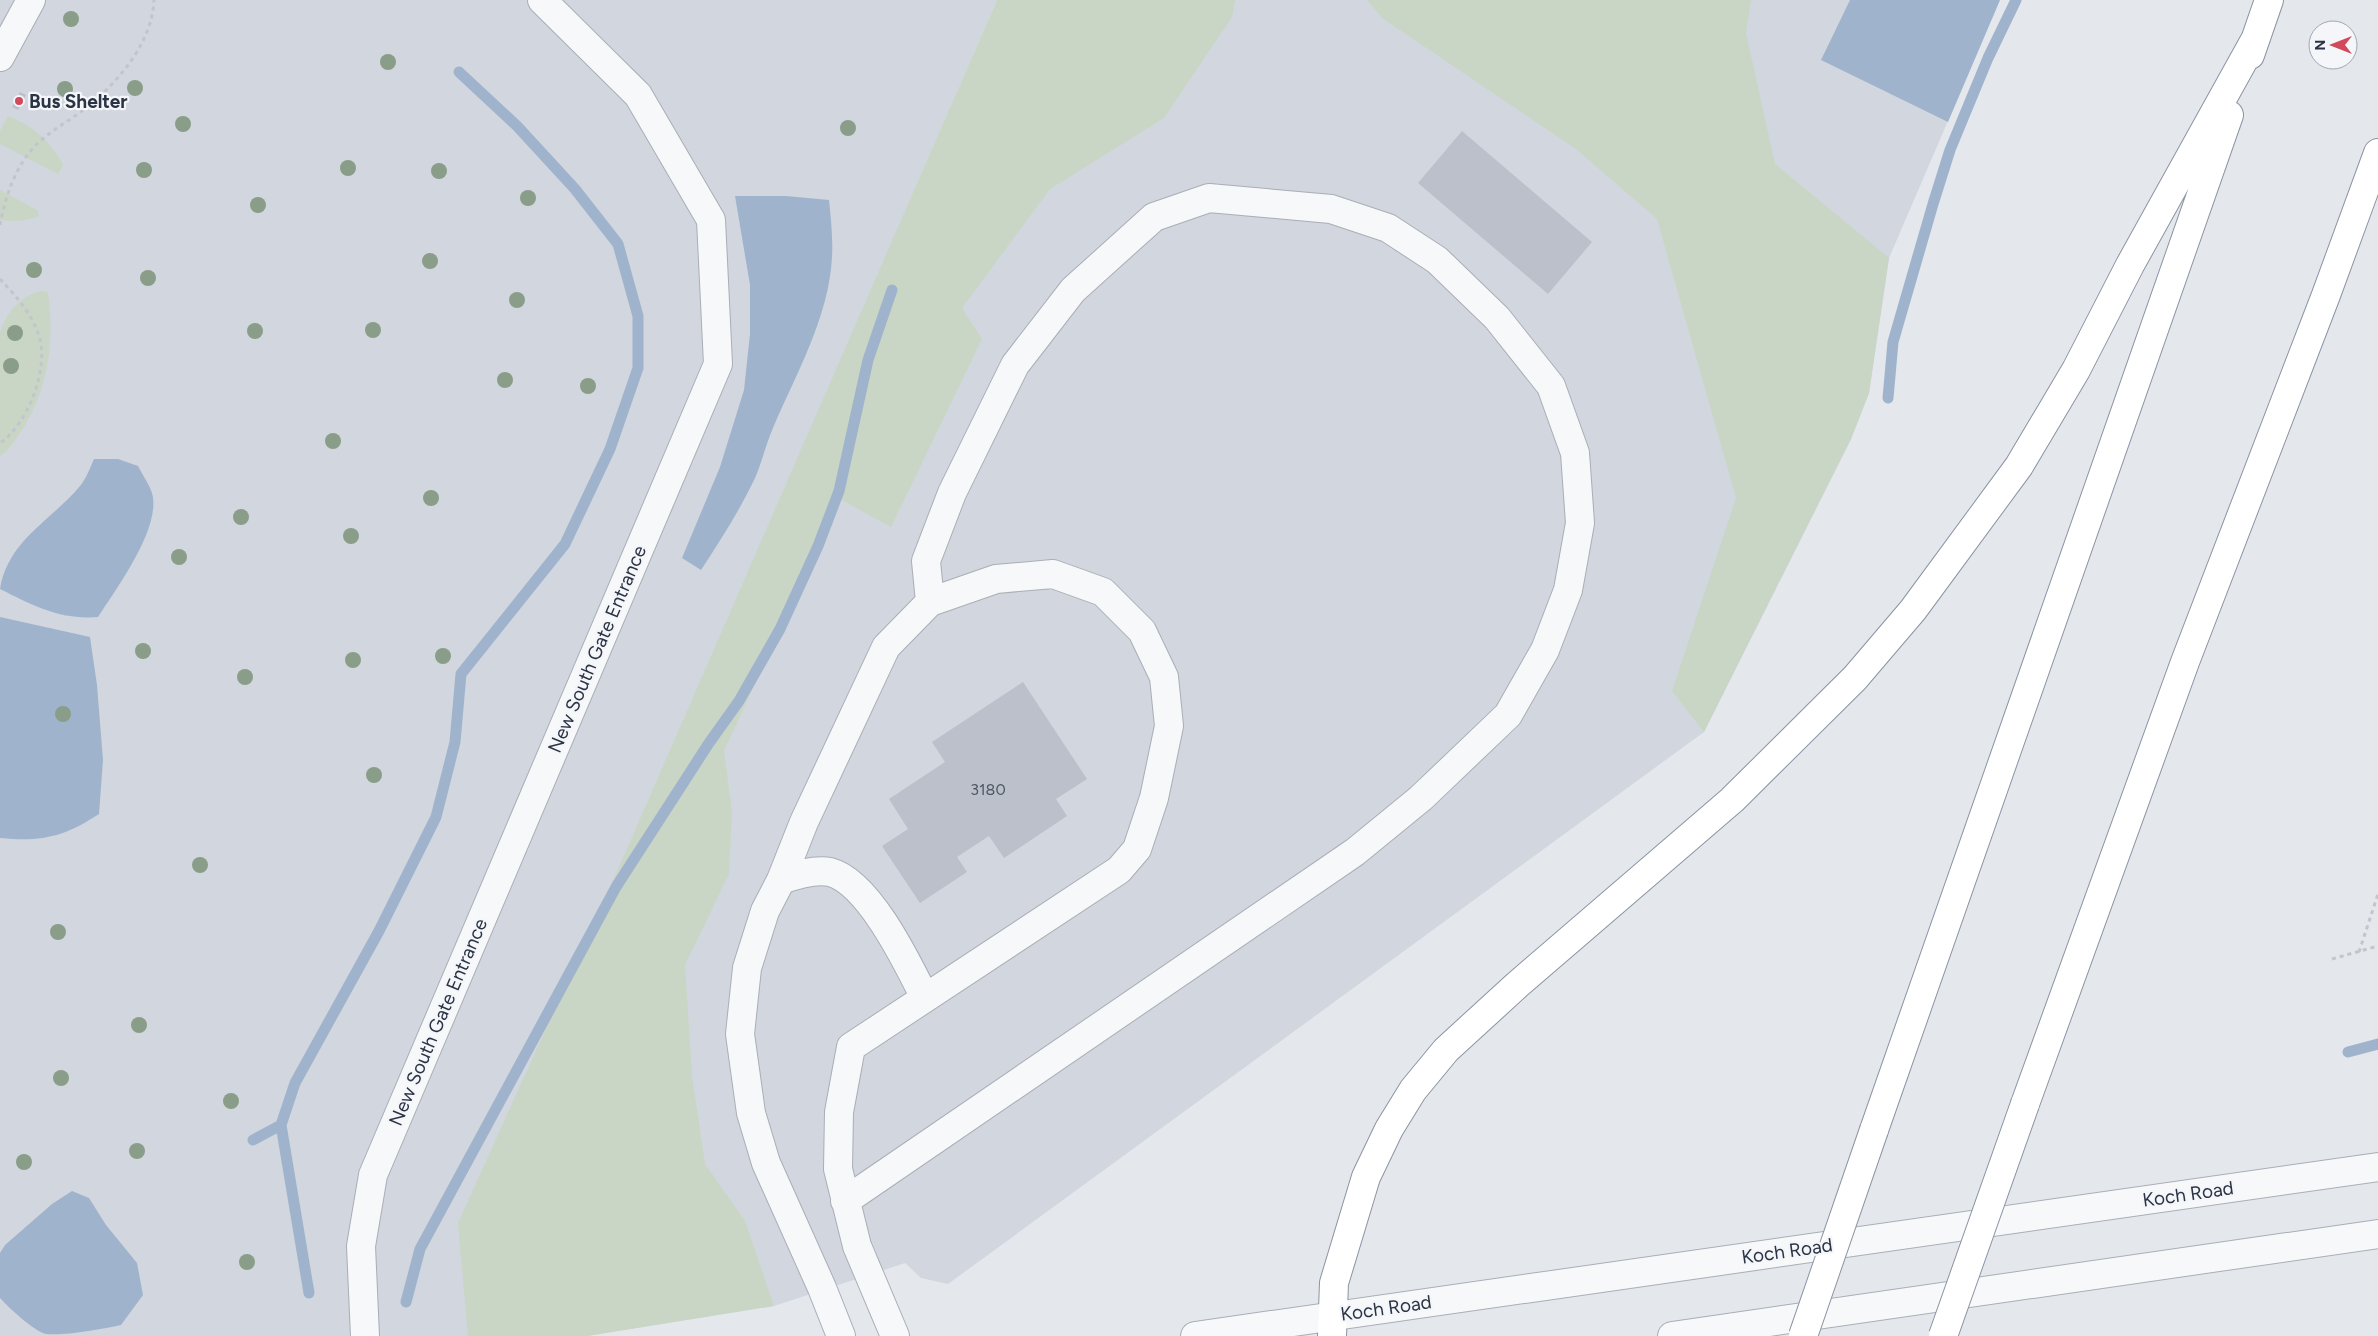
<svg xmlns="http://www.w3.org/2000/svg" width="2378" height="1336" viewBox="0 0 2378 1336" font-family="Figtree,sans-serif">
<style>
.built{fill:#d2d6de}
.green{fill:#c9d6c5}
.water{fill:#9fb4cc}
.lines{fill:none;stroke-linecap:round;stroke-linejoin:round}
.stream{stroke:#9fb4cc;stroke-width:11}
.building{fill:#bbc0ca}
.minor-casing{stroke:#a9aeb7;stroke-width:30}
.highway-casing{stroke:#8b94a3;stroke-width:30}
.path{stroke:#c2c5cb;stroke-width:3;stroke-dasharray:4 4;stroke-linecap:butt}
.minor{stroke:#f7f8fa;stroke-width:28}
.highway{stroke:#fff;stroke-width:28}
.highway-bridge-casing{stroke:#8b94a3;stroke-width:30;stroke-linecap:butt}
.highway-bridge{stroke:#fff;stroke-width:28}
.tree{fill:#899d89}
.poi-dot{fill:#d1495b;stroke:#f4f6f9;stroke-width:2}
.labels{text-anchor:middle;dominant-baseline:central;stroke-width:4.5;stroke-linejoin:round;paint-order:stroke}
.number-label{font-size:16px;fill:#4f5766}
.poi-label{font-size:19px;font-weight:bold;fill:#2b3445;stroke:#f4f6f9;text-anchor:start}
.street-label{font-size:19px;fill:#2b3445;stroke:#f4f6f9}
</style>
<rect width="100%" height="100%" fill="#e4e7ec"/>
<path class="built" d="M0 0H997L892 242 998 0H2000L1889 258 1869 393 1851 439 1704 732 948 1284 921 1278 905 1263 774 1306 587 1336H0Z"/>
<path class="green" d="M997 0H1235L1232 17 1164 118 1050 189 962 308 982 339 891 527 840 499 724 751 732 812 729 874 685 965 692 1077 705 1164 745 1221 774 1306 587 1336H468L458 1223 619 867Z
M1367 0H1751L1746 33 1775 164 1889 258 1869 393 1851 439 1704 732 1672 691 1736 498 1657 219 1576 149 1382 18Z
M8 116C33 126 51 141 63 165L58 174 0 144V131Z
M0 190 37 210 39 216C26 221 14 222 0 220Z
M41 291 48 292C55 342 48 391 20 433 14 442 9 450 0 456V332C8 311 19 297 41 291Z"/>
<path class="water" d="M1850 0H2000L1948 122 1821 60Z
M735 196H786L829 200C831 219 833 238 832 257 829 317 796 374 773 428 766 444 762 462 755 478 740 510 720 541 701 570L682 558 720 467 744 390 750 334V285Z
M94 459H118L138 466C142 474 149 484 152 493 162 527 116 589 98 617 60 620 34 606 0 589 8 540 51 521 80 486 86 479 90 468 94 459Z
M0 617 90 637 97 685 103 760 99 814C64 837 42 842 0 838Z
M72 1191 89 1198 106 1225 137 1263 143 1295 121 1325C102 1329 64 1336 46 1334 35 1332 8 1307 0 1298V1253L5 1245 52 1204Z"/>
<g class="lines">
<path class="stream" d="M1888 398 1893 342 1933 204 1950 150 1988 58 2016 0
M2348 1052 2378 1044
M253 1140 281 1125
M309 1293 281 1125 295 1083 379 931 436 817 455 742 461 674 565 544 610 449 638 368V316L618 244 575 189 517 126 459 72
M406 1302 420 1249 616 887 709 743 739 701 780 629 818 546 839 491 868 360 892 290"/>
</g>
<path class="building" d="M20 92 26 95 18 110 12 107Z
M1462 131 1592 242 1548 294 1418 183Z
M1023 682 1087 779 1056 799 1067 816 1004 858 989 836 957 857 967 872 920 903 882 846 908 829 889 799 945 762 932 742Z"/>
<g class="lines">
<defs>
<path id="minor" d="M0 57 31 0
M781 880C795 875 815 869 830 872 869 882 908 964 925 998
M845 1201 1355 852 1421 798 1508 715 1545 650 1568 590 1580 523 1575 453 1551 386 1497 318 1437 260 1388 228 1331 209 1209 198 1154 217 1073 290 1015 365 952 493 926 561 930 602
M365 1336 361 1246 373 1175 718 364 711 220 638 95 542 0
M841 1336 822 1288 766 1163 751 1113 740 1034 747 968 765 911 781 880 804 822 886 647 930 602 996 579 1053 574 1103 592 1142 631 1164 677 1169 726 1154 798 1137 849 1119 870 851 1047 839 1112 838 1169 857 1246 895 1336
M1195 1336 2378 1167
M1672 1336 2378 1234"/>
<path id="highway" d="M2250 55 2269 0
M2025 1104 2185 662 2326 295 2378 153
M1874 1130 2229 115
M1332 1336 1334 1283 1366 1177 1389 1129 1413 1090 1446 1050 1517 985 1732 800 1855 678 1913 610 2019 466 2076 370 2130 265 2256 38"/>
</defs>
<use href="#minor" class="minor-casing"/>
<use href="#highway" class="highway-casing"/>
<path class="path" d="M0 225C5 197 16 164 38 143 53 129 71 120 87 107 119 81 152 43 154 0
M0 279C16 296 34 316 40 340 48 371 27 425 0 443
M2359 952 2378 894
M2332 959 2378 946"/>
<use href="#minor" class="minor"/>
<use href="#highway" class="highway"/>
<defs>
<path id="highway-bridge" d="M1803 1336 1874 1130
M1943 1336 2025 1104"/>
</defs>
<use href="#highway-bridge" class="highway-bridge-casing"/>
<use href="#highway-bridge" class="highway-bridge"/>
</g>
<g class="tree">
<circle cx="71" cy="19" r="8"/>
<circle cx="388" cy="62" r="8"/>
<circle cx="135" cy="88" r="8"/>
<circle cx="65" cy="89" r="8"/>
<circle cx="183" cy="124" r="8"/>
<circle cx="848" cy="128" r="8"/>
<circle cx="348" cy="168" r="8"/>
<circle cx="144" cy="170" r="8"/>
<circle cx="439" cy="171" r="8"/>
<circle cx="528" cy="198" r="8"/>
<circle cx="258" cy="205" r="8"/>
<circle cx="430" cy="261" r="8"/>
<circle cx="34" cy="270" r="8"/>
<circle cx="148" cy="278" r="8"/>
<circle cx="517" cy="300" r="8"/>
<circle cx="373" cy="330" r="8"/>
<circle cx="255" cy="331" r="8"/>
<circle cx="15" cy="333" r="8"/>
<circle cx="11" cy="366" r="8"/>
<circle cx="505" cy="380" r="8"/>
<circle cx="588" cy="386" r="8"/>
<circle cx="333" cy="441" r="8"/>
<circle cx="431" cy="498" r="8"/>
<circle cx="241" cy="517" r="8"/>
<circle cx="351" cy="536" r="8"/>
<circle cx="179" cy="557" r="8"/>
<circle cx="143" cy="651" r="8"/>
<circle cx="443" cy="656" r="8"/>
<circle cx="353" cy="660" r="8"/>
<circle cx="245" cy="677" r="8"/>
<circle cx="63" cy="714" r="8"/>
<circle cx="374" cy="775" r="8"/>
<circle cx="200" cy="865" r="8"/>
<circle cx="58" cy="932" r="8"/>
<circle cx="139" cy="1025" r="8"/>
<circle cx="61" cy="1078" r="8"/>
<circle cx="231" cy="1101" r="8"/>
<circle cx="137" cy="1151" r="8"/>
<circle cx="24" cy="1162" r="8"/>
<circle cx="247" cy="1262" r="8"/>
</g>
<circle class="poi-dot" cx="19" cy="101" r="5"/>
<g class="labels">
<g class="number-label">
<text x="988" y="789">3180</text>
</g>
<g class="poi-label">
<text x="29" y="101">Bus Shelter</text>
</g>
<g class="street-label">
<text transform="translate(597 649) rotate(-67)">New South Gate Entrance</text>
<text transform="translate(438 1022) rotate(-67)">New South Gate Entrance</text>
<text transform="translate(2188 1194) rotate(-8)">Koch Road</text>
<text transform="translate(1787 1251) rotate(-8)">Koch Road</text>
<text transform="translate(1386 1308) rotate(-8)">Koch Road</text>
</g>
</g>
<g transform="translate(2333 45) rotate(270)"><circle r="24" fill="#f4f6f9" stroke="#a4a8b1"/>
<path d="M0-4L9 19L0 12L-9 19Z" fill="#d1495b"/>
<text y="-8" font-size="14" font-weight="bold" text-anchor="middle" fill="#2b3445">N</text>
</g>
</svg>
